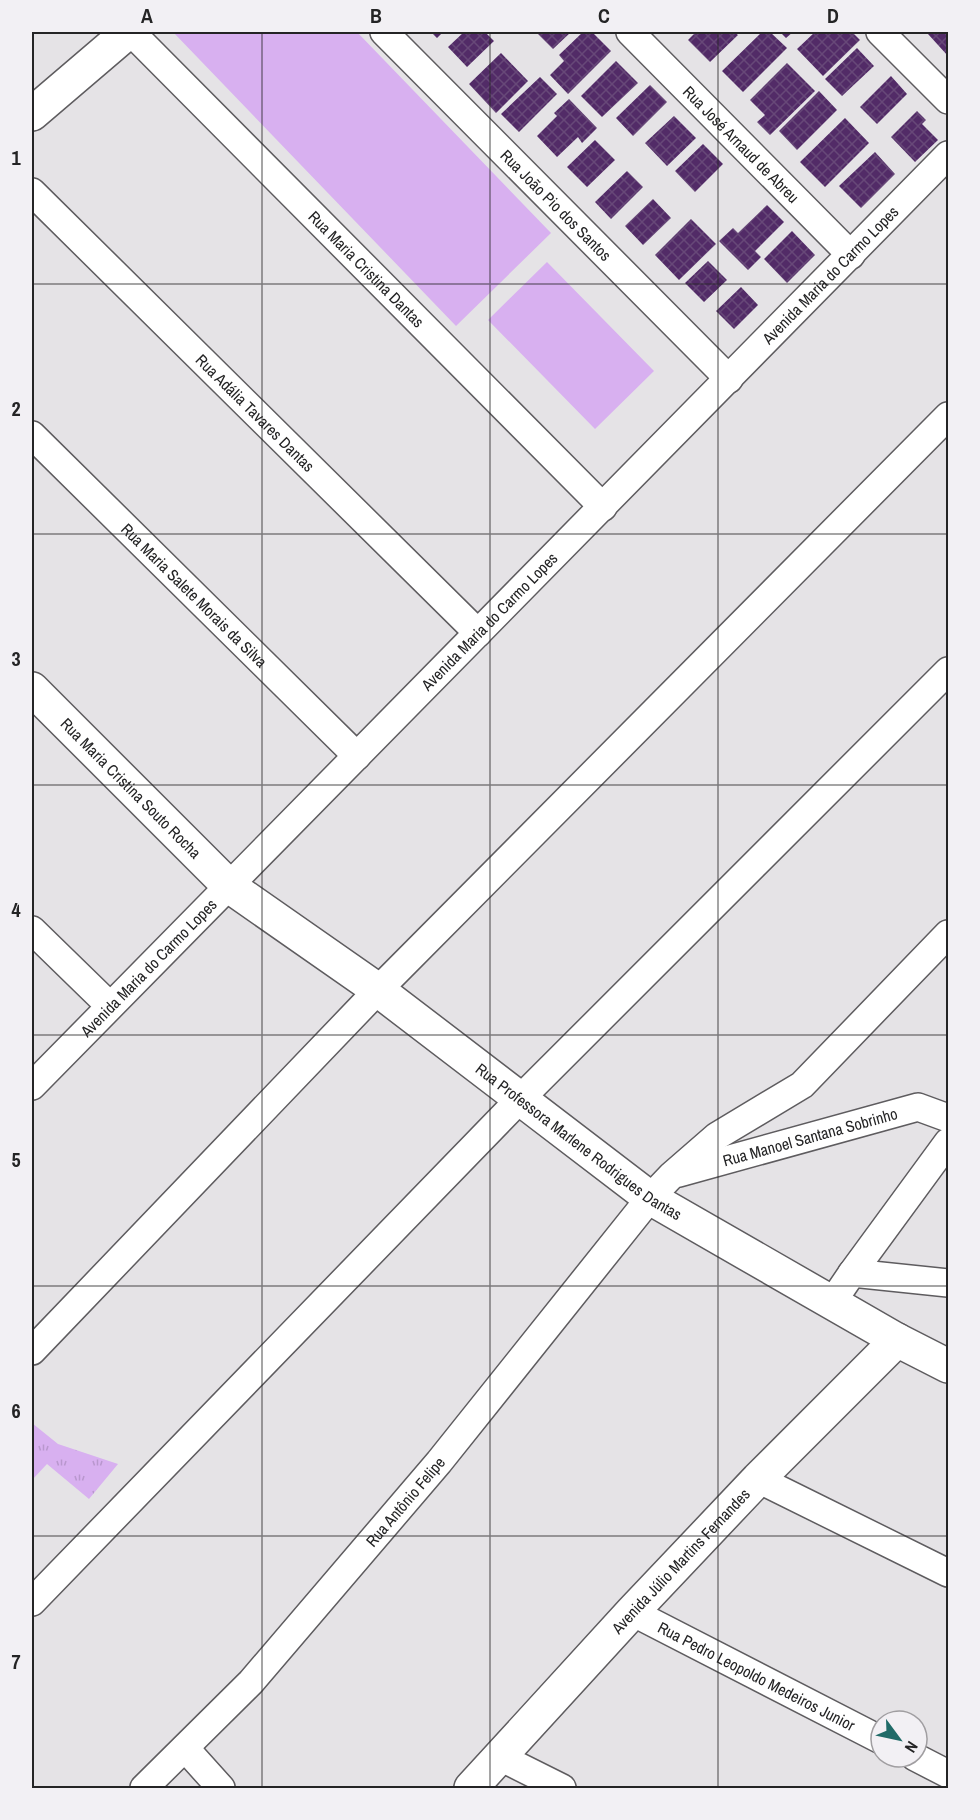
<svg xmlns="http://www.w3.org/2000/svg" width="980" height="1820" viewBox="0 0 980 1820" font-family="'Archivo Narrow',sans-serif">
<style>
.grass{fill:url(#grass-tufts)}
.park{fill:#d8b0f0}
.building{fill:url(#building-cross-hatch)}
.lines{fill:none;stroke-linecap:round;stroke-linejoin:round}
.minor-casing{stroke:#5e5c5f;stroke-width:30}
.tertiary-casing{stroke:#5e5c5f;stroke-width:36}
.minor{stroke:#fff;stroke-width:27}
.tertiary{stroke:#fff;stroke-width:33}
.grid{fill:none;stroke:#242425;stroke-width:1.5;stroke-opacity:0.55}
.labels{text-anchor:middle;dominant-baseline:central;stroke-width:6;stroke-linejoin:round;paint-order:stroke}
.street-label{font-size:16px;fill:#242425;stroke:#f2f0f4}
.neatline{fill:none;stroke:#242425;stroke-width:2}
.grid-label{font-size:20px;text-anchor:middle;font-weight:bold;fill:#242425}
</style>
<defs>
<pattern id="grass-tufts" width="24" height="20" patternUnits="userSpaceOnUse" patternTransform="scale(1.5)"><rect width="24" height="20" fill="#d8b0f0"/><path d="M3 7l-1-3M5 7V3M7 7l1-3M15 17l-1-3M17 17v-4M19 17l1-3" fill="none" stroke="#b997ce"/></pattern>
<pattern id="building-cross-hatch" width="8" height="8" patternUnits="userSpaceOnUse" patternTransform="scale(1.5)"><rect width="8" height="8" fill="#522b67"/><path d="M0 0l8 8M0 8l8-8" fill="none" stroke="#674878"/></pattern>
</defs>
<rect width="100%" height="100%" fill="#e5e3e6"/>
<path class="grass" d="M32 1423 58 1444 118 1464 89 1499 47 1464 32 1480Z"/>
<path class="park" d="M173 32H357L551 233 456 326Z
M547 262 654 371 595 429 488 320Z"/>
<path class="building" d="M431 32H443L437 38Z
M464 32H485L494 41 467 67 448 47Z
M536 32H571L553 49Z
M583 32H592L611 51 568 94 550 75 564 61 559 55Z
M696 32H734L738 35 710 62 688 40Z
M762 32H770L787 48 743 92 722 71Z
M780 32H793L786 38Z
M815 32H845L847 33 852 32 860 40 823 76 797 49Z
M930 32H948V56L928 34Z
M857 48 874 66 842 96 825 79Z
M501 53 528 81 496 113 469 84Z
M616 61 638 83 602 117 581 96Z
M787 63 815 91 770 135 757 122 765 115 750 100Z
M891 76 907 94 877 124 860 107Z
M540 77 557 94 519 132 501 114Z
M650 85 667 102 633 136 616 118Z
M819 91 837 110 797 150 779 131Z
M569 99 597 128 582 143 578 137 557 157 537 136 557 116 554 113Z
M917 111 926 120 922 124 938 140 915 162 891 137Z
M674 116 696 138 667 166 645 143Z
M845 118 869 143 825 187 800 162Z
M595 140 615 160 587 187 567 167Z
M703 144 723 164 695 192 675 171Z
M875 152 895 174 861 208 839 186Z
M627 171 643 187 611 219 595 202Z
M653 199 671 218 643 245 625 226Z
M767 205 784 222 755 251 761 257 748 270 719 241 733 228 738 233Z
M691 219 716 244 679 280 655 255Z
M792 231 815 255 787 283 764 259Z
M708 261 727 280 704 302 685 283Z
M741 287 758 305 734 329 716 311Z"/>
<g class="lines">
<defs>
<g id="minor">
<path id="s1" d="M131 32 603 507"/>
<path id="s2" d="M384 32 729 379"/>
<path id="s3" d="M630 32 851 255"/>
<path d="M880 32 948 100"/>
<path id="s4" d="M32 192 478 633"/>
<path id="s5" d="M32 435 357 756"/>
<path d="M32 930 110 1006"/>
<path id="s6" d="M32 1086 948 155"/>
<path id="s7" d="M679 1173 918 1107 948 1118"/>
<path d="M852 1273 948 1283"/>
<path d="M833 1301 852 1273 948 1142"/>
<path d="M32 1351 378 990 948 416"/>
<path d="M758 1479 948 1573"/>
<path d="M32 1602 521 1098 948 671"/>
<path id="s8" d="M632 1612 881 1740"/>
<path d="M185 1748 221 1788"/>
<path d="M500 1757 562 1788"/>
<path d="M915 1757 948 1774"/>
<path id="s9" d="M144 1788 251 1682 439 1462 650 1198 671 1176 717 1136 802 1085 948 934"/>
</g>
<g id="tertiary">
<path d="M32 114 128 32"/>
<path id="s10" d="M32 689 229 886 378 990 650 1198 897 1340 948 1366"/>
<path id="s11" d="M471 1788 632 1612 758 1479 897 1340"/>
</g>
</defs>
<use href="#minor" class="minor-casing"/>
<use href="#tertiary" class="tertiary-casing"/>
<use href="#minor" class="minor"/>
<use href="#tertiary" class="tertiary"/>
</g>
<path class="grid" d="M262 32V1788M490 32V1788M718 32V1788M32 284H948M32 534H948M32 785H948M32 1035H948M32 1286H948M32 1536H948"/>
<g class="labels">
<g class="street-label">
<text stroke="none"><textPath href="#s3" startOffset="158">Rua José Arnaud de Abreu</textPath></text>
<text stroke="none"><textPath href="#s2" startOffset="244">Rua João Pio dos Santos</textPath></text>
<text stroke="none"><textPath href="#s1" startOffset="334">Rua Maria Cristina Dantas</textPath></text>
<text stroke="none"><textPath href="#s6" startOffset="1138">Avenida Maria do Carmo Lopes</textPath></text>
<text stroke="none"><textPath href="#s4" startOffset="314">Rua Adália Tavares Dantas</textPath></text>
<text stroke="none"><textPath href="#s5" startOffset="228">Rua Maria Salete Morais da Silva</textPath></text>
<text stroke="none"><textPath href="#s6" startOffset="652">Avenida Maria do Carmo Lopes</textPath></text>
<text stroke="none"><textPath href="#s10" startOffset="140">Rua Maria Cristina Souto Rocha</textPath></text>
<text stroke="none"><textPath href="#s6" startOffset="166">Avenida Maria do Carmo Lopes</textPath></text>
<text stroke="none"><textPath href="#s7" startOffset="136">Rua Manoel Santana Sobrinho</textPath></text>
<text stroke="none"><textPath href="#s10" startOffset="712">Rua Professora Marlene Rodrigues Dantas</textPath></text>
<text stroke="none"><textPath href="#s9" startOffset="388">Rua Antônio Felipe</textPath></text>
<text stroke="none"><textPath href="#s11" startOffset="309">Avenida Júlio Martins Fernandes</textPath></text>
<text stroke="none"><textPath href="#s8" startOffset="140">Rua Pedro Leopoldo Medeiros Junior</textPath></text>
</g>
</g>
<rect width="980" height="1820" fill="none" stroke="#f2f0f4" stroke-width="66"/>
<g transform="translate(899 1739) rotate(123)"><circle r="28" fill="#f2f0f4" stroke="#a09ea1" stroke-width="1.5"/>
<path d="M0-4.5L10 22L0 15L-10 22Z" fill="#206b68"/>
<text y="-9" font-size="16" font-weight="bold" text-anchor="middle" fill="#242425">N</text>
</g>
<rect x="33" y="33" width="914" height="1754" class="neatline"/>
<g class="grid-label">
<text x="147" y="23">A</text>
<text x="376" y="23">B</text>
<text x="604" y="23">C</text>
<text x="833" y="23">D</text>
<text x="16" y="165">1</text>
<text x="16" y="416">2</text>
<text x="16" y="666">3</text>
<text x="16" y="917">4</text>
<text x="16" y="1167">5</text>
<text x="16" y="1418">6</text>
<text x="16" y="1669">7</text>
</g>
</svg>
